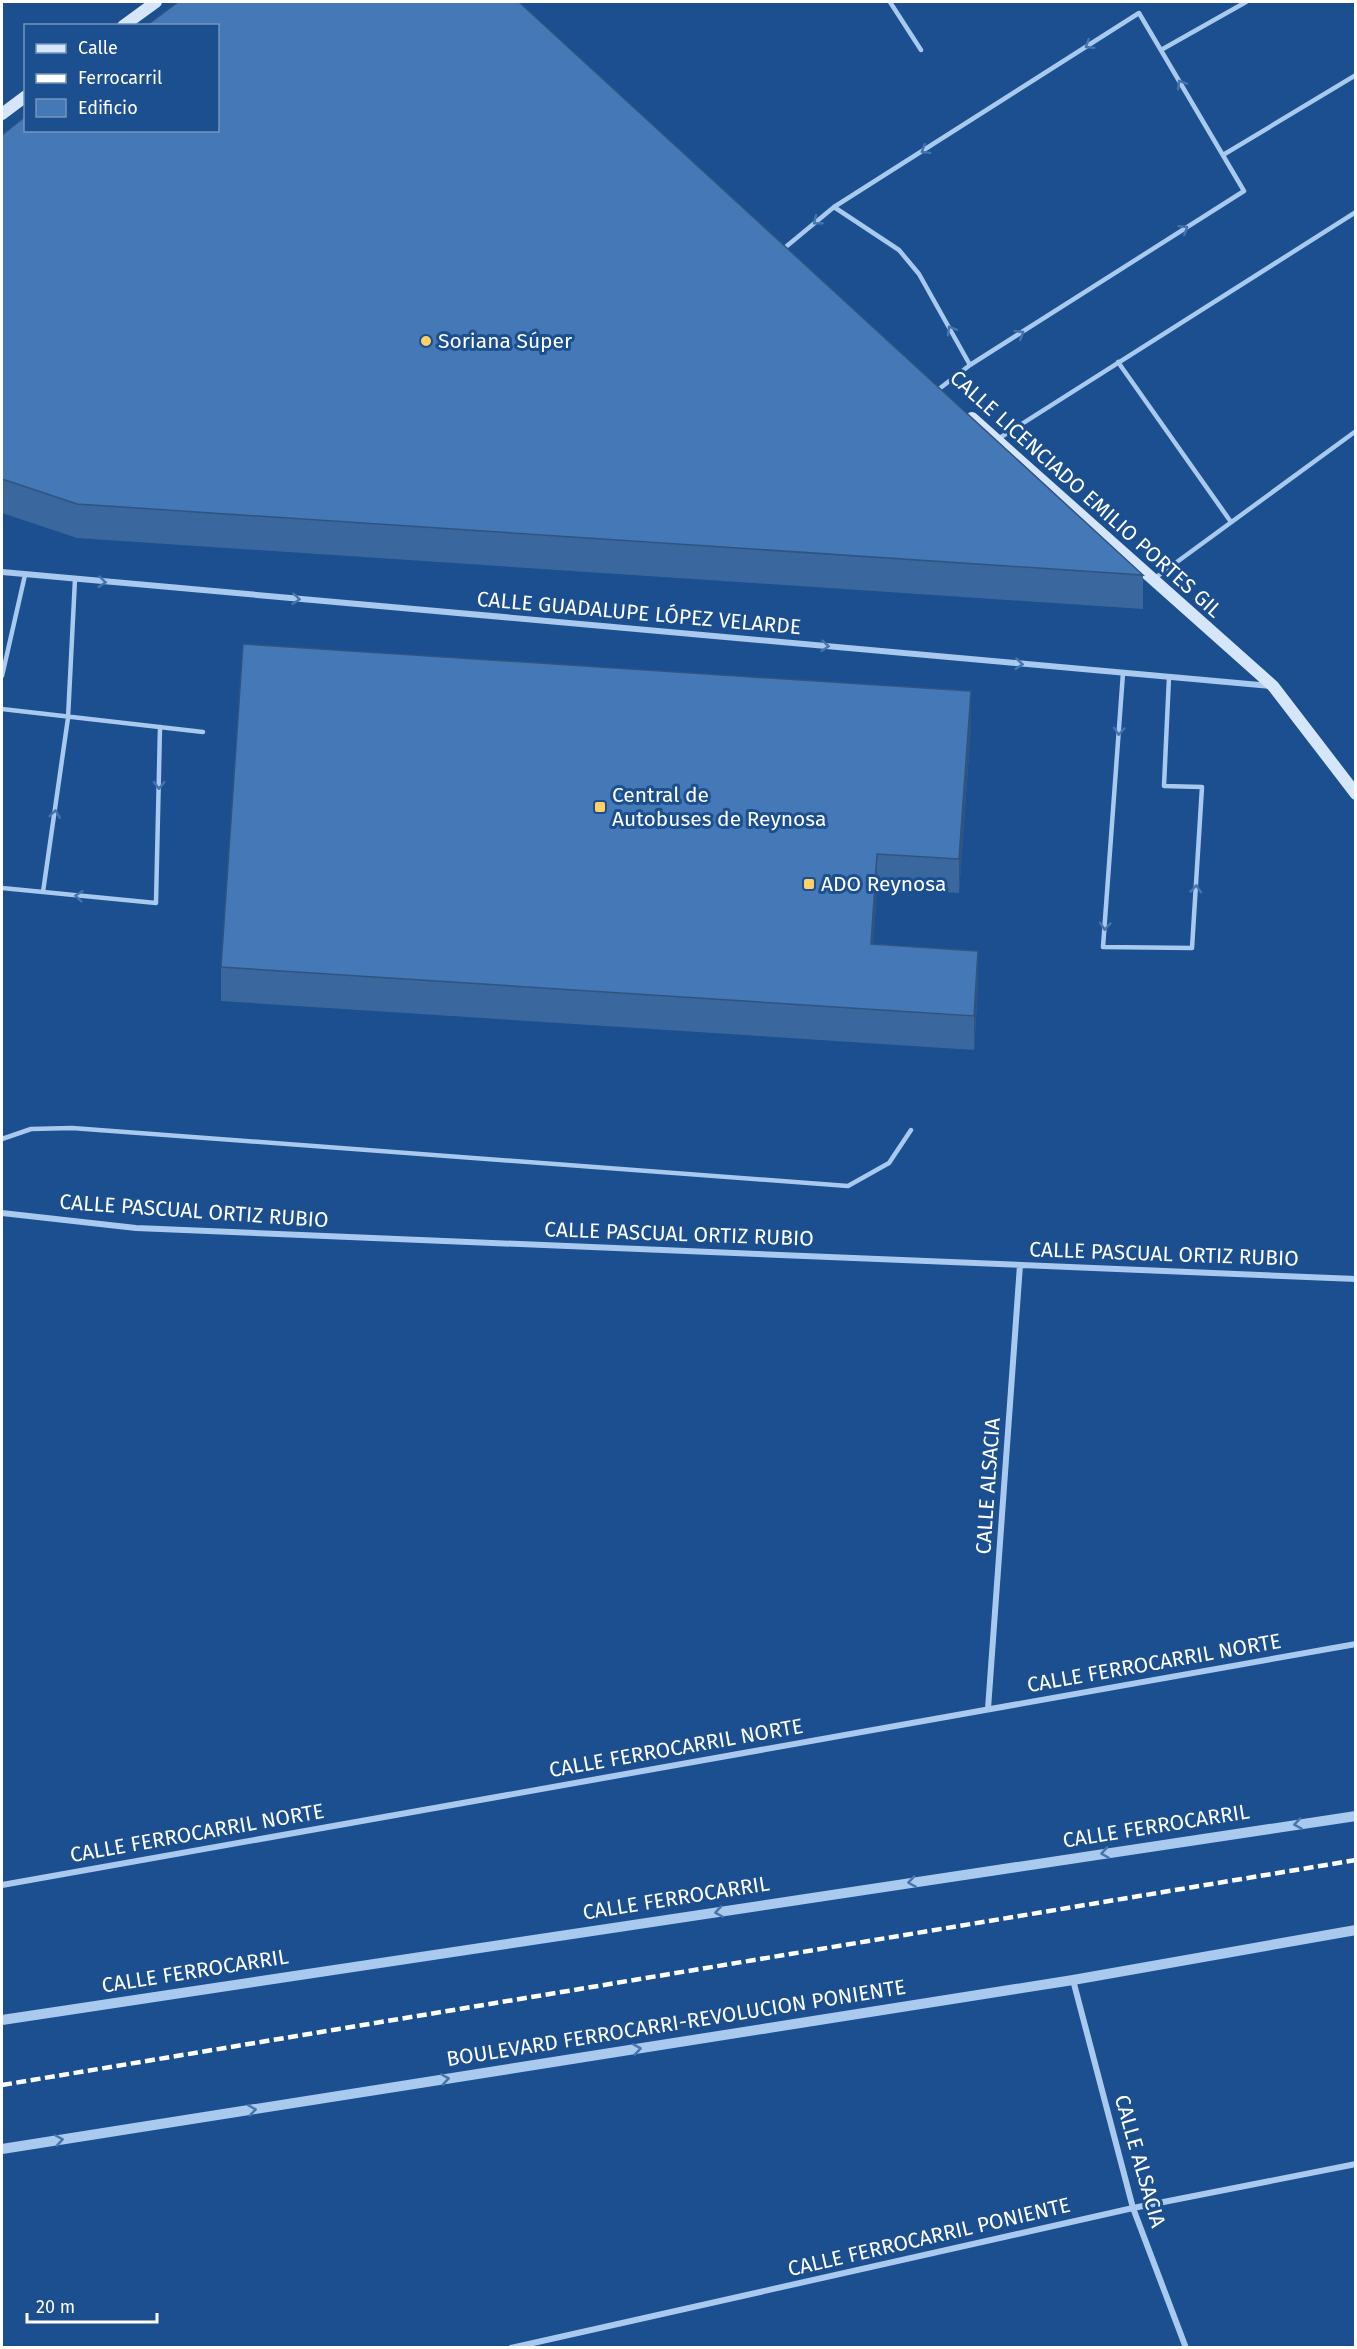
<svg xmlns="http://www.w3.org/2000/svg" width="1357" height="2349" viewBox="0 0 1357 2349" font-family="'Fira Sans',sans-serif">
<style>
.lines{fill:none;stroke-linecap:round;stroke-linejoin:round}
.service{stroke:#a9c9ee;stroke-width:4.5}
.minor{stroke:#a9c9ee;stroke-width:6}
.tertiary{stroke:#a9c9ee;stroke-width:10}
.secondary{stroke:#d6e6fa;stroke-width:12}
.rail{stroke:#fff;stroke-width:4.5;stroke-dasharray:10 4.5;stroke-linecap:butt}
.wall{fill:#3a679d}
.shaded-wall{fill:#305480}
.building{fill:#4478b7;stroke:#305480;stroke-width:1.5}
.oneway{stroke:#4674ac}
.poi-dot{fill:#ffd166;stroke:#1b4f8f;stroke-width:2}
.labels{text-anchor:middle;dominant-baseline:central;stroke-width:6;stroke-linejoin:round;paint-order:stroke}
.poi-label{font-size:21px;fill:#fff;stroke:#1b4f8f;text-anchor:start}
.street-label{font-size:21px;fill:#fff;stroke:#1b4f8f}
</style>
<rect width="100%" height="100%" fill="#1b4f8f"/>
<g class="lines">
<path class="service" d="M890 2 921 50
M1161 50 1246 2
M1223 155 1356 75
M834 207 1139 13 1244 191 970 365
M782 250 834 207 899 250 919 274 970 365 939 389
M1118 362 1231 522
M998 439 1356 212
M1155 578 1356 431
M1123 673 1103 947 1192 948 1202 787 1164 786 1169 677
M2 676 25 575
M2 709 203 732
M2 888 156 903 160 727
M43 892 68 718 75 579
M2 1139 31 1129 72 1128 848 1186 889 1163 911 1130"/>
<path class="minor" d="M2 572 1271 686
M2 1213 136 1228 1356 1279
M988 1709 1020 1265
M2 1885 1356 1644
M1073 1980 1133 2208 1186 2348
M511 2348 1133 2208 1356 2164"/>
<path class="tertiary" d="M2 2020 1356 1816
M2 2149 1073 1980 1356 1930"/>
<path class="secondary" d="M123 26 156 2
M2 114 26 96
M972 418 1273 686 1356 794"/>
<path class="rail" d="M2 2085 1356 1860"/>
</g>
<path class="wall" d="M2 135 1143 575V609L77 538 2 513Z
M971 725 959 893 877 888 873 944 978 985 974 1050 221 1001V967Z"/>
<path class="shaded-wall" d="M971 691V725L959 893V859Z
M877 854V888L871 978V944Z
M978 951V985L974 1050V1016Z"/>
<path class="building" d="M178 2H519L1143 575 77 504 2 479V135L26 116V130H218V26H146Z
M243 644 971 691 959 859 877 854 871 944 978 951 974 1016 221 967Z"/>
<defs><path id="oneway-chevron" d="M-2-3.5L2.5 0L-2 3.5" fill="none" stroke-width="1.6" stroke-linecap="round" stroke-linejoin="round" transform="scale(1.5)"/></defs>
<g class="oneway">
<use href="#oneway-chevron" transform="translate(1089 45) rotate(148)"/>
<use href="#oneway-chevron" transform="translate(1181 84) rotate(-121)"/>
<use href="#oneway-chevron" transform="translate(925 150) rotate(148)"/>
<use href="#oneway-chevron" transform="translate(817 221) rotate(141)"/>
<use href="#oneway-chevron" transform="translate(1184 229) rotate(-32)"/>
<use href="#oneway-chevron" transform="translate(951 330) rotate(-120)"/>
<use href="#oneway-chevron" transform="translate(1020 334) rotate(-32)"/>
<use href="#oneway-chevron" transform="translate(102 582) rotate(5)"/>
<use href="#oneway-chevron" transform="translate(296 599) rotate(5)"/>
<use href="#oneway-chevron" transform="translate(825 646) rotate(5)"/>
<use href="#oneway-chevron" transform="translate(1019 664) rotate(5)"/>
<use href="#oneway-chevron" transform="translate(1119 731) rotate(94)"/>
<use href="#oneway-chevron" transform="translate(159 785) rotate(91)"/>
<use href="#oneway-chevron" transform="translate(55 814) rotate(-82)"/>
<use href="#oneway-chevron" transform="translate(1196 889) rotate(-86)"/>
<use href="#oneway-chevron" transform="translate(79 896) rotate(-175)"/>
<use href="#oneway-chevron" transform="translate(1105 926) rotate(94)"/>
<use href="#oneway-chevron" transform="translate(1298 1824) rotate(171)"/>
<use href="#oneway-chevron" transform="translate(1105 1853) rotate(171)"/>
<use href="#oneway-chevron" transform="translate(912 1882) rotate(171)"/>
<use href="#oneway-chevron" transform="translate(719 1912) rotate(171)"/>
<use href="#oneway-chevron" transform="translate(637 2049) rotate(-9)"/>
<use href="#oneway-chevron" transform="translate(445 2079) rotate(-9)"/>
<use href="#oneway-chevron" transform="translate(252 2110) rotate(-9)"/>
<use href="#oneway-chevron" transform="translate(59 2140) rotate(-9)"/>
</g>
<g class="poi-dot">
<circle cx="426" cy="341" r="6"/>
<rect x="594" y="801" width="12" height="12" rx="3"/>
<rect x="803" y="878" width="12" height="12" rx="3"/>
</g>
<g class="labels">
<g class="poi-label">
<text x="438" y="341">Soriana Súper</text>
<text x="612" y="795">Central de<tspan x="612" dy="24">Autobuses de Reynosa</tspan></text>
<text x="821" y="884">ADO Reynosa</text>
</g>
<g class="street-label">
<text transform="translate(1086 494) rotate(42)">CALLE LICENCIADO EMILIO PORTES GIL</text>
<text transform="translate(639 613) rotate(5)">CALLE GUADALUPE LÓPEZ VELARDE</text>
<text transform="translate(194 1211) rotate(4)">CALLE PASCUAL ORTIZ RUBIO</text>
<text transform="translate(679 1234) rotate(2)">CALLE PASCUAL ORTIZ RUBIO</text>
<text transform="translate(1164 1254) rotate(2)">CALLE PASCUAL ORTIZ RUBIO</text>
<text transform="translate(988 1486) rotate(-86)">CALLE ALSACIA</text>
<text transform="translate(1154 1663) rotate(-10)">CALLE FERROCARRIL NORTE</text>
<text transform="translate(676 1748) rotate(-10)">CALLE FERROCARRIL NORTE</text>
<text transform="translate(1156 1826) rotate(-9)">CALLE FERROCARRIL</text>
<text transform="translate(197 1833) rotate(-10)">CALLE FERROCARRIL NORTE</text>
<text transform="translate(676 1898) rotate(-9)">CALLE FERROCARRIL</text>
<text transform="translate(195 1971) rotate(-9)">CALLE FERROCARRIL</text>
<text transform="translate(676 2023) rotate(-9)">BOULEVARD FERROCARRI-REVOLUCION PONIENTE</text>
<text transform="translate(1140 2161) rotate(74)">CALLE ALSACIA</text>
<text transform="translate(929 2237) rotate(-13)">CALLE FERROCARRIL PONIENTE</text>
</g>
</g>
<rect width="1357" height="2349" fill="none" stroke="#ffffff" stroke-width="6"/>
<rect x="24" y="24" width="195" height="108" fill="#1b4f8f" stroke="#7695bc" stroke-width="1.5"/>
<rect x="36" y="44" width="30" height="9" fill="#d6e6fa" stroke="#7695bc" stroke-width="1.5"/>
<text x="78" y="54" font-size="18" fill="#ffffff">Calle</text>
<rect x="36" y="74" width="30" height="9" fill="#ffffff" stroke="#7695bc" stroke-width="1.5"/>
<text x="78" y="84" font-size="18" fill="#ffffff">Ferrocarril</text>
<rect x="36" y="99" width="30" height="18" fill="#4478b7" stroke="#7695bc" stroke-width="1.5"/>
<text x="78" y="114" font-size="18" fill="#ffffff">Edificio</text>
<path d="M27 2313v9h130v-9" fill="none" stroke="#ffffff" stroke-width="3"/>
<text x="36" y="2313" font-size="18" fill="#ffffff" stroke="#1b4f8f" stroke-width="4.5" paint-order="stroke">20 m</text>
</svg>
